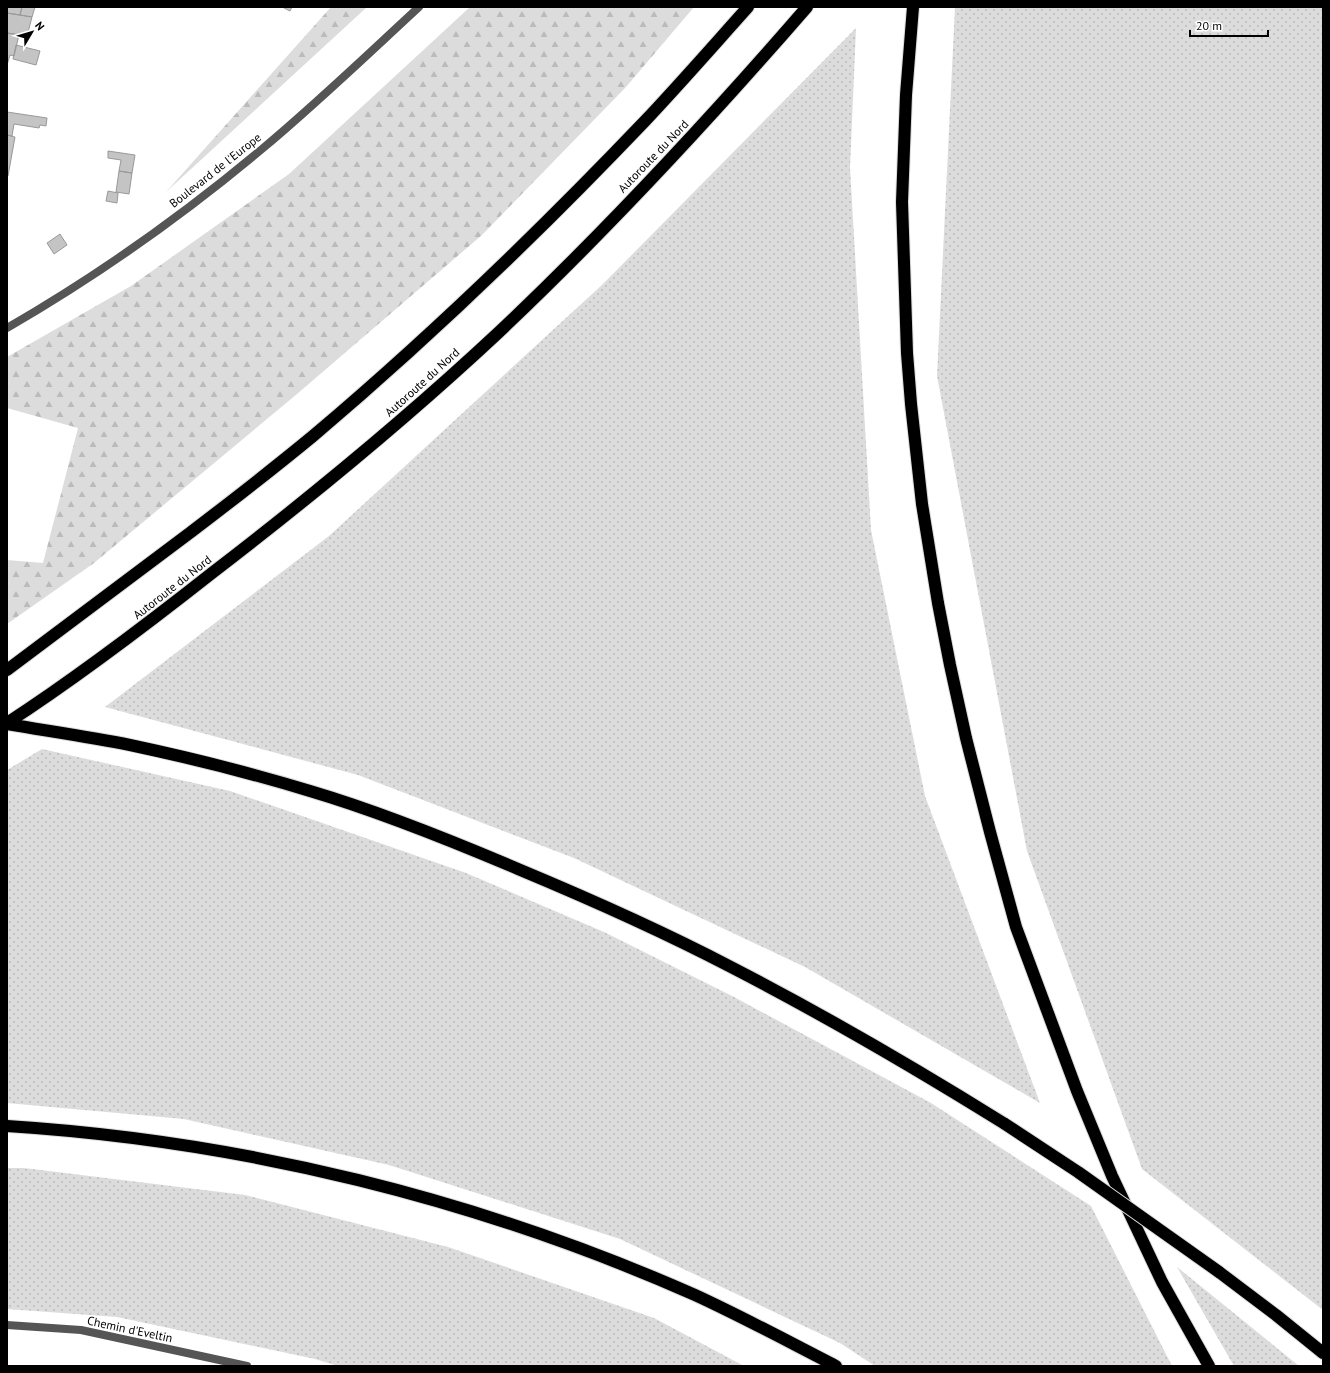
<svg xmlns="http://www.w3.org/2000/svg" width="1330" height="1373" viewBox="0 0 1330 1373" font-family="'PT Sans',sans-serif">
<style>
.grass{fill:url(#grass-dots)}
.forest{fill:url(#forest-firs)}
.building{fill:#c4c4c4;stroke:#999}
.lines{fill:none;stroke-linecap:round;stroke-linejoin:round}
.motorway-casing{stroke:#dbdbdb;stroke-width:14}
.minor{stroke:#555;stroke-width:8}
.tertiary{stroke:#555;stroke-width:8}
.motorway{stroke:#000;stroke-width:12}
.motorway-bridge-casing{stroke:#dbdbdb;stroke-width:14;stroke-linecap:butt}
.motorway-bridge{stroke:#000;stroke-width:12}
.labels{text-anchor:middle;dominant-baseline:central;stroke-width:3;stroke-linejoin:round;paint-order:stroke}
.street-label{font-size:12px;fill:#000;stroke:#fff}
</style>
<defs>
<pattern id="grass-dots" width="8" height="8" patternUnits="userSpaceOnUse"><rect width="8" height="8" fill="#dcdcdc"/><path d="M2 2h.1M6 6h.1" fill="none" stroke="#bbb" stroke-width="1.8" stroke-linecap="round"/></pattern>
<pattern id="forest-firs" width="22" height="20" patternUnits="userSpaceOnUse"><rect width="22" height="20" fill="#dcdcdc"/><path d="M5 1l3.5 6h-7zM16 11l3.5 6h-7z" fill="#bbb"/></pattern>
</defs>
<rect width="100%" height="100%" fill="#fff"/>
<path class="grass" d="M955 7H1323V1310L1142 1169 1027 851 937 376Z
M856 28 850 168 871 530 925 796 1040 1103 805 967 574 858 358 775 105 707 329 536 603 284Z
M42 749 230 791 466 873 604 932 734 997 931 1103 1091 1206 1172 1366H875L840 1343 620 1239 389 1165 184 1119 7 1103V770Z
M7 1168H24L245 1195 448 1247 654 1318 744 1366H338L315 1359 117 1317 7 1309Z
M1177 1267 1299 1366H1234Z"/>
<path class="forest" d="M331 7H367L166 192Z
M470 7H694L626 87 482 235 297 394 94 563 7 624V560L43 563 78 428 7 408V357L131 286 289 174Z"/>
<path class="building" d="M7 7H22L20 15 7 13Z
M22 7H35L32 17 20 15Z
M285 7H292L290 11 284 8Z
M7 13 32 17 27 36 7 33Z
M7 33 19 35 14 56 10 55 7 65Z
M16 45 40 51 36 65 13 59Z
M7 112 47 118 46 126 40 125 39 128 14 124 12 136 7 135Z
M7 135 15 137 8 176H7Z
M108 151 135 155 132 173 119 171 121 160 108 158Z
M119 171 132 173 129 194 116 192Z
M108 191 118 193 117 203 106 201Z
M60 234 67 245 54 254 47 243Z"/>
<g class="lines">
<defs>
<path id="motorway" d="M913 7 906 95 902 202 907 353 911 404 922 504 938 603 950 665 966 738 990 832 1016 927 1077 1091 1112 1176 1162 1282 1209 1366
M7 670C69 624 130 578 191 532 233 500 273 469 313 436 429 338 539 232 644 122 679 85 713 46 748 7
M7 723C78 677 146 625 212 573 311 497 407 418 498 333 607 230 709 120 807 7
M7 724C48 731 90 737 130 745 191 758 251 773 310 791 381 812 450 840 518 869 590 899 662 931 731 967 824 1015 915 1068 1005 1124
M7 1126C244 1141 478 1199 695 1295 743 1317 789 1342 836 1366
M1219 1272 1276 1315 1323 1353"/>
</defs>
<use href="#motorway" class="motorway-casing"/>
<path class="minor" d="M7 1325 81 1330 247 1366"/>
<path class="tertiary" d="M7 328C97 276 182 216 262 149 316 104 367 55 419 7"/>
<use href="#motorway" class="motorway"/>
<defs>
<path id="motorway-bridge" d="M1005 1124 1078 1172 1219 1272"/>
</defs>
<use href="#motorway-bridge" class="motorway-bridge-casing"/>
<use href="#motorway-bridge" class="motorway-bridge"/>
</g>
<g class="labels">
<g class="street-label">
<text transform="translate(653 156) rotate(-46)">Autoroute du Nord</text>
<text transform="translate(215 170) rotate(-38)">Boulevard de l'Europe</text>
<text transform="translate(422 382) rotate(-42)">Autoroute du Nord</text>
<text transform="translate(172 587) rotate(-38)">Autoroute du Nord</text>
<text transform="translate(130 1329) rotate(12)">Chemin d'Eveltin</text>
</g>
</g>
<rect width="1330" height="1373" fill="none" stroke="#000000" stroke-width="16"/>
<g transform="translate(32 32) rotate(52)" stroke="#ffffff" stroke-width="3" paint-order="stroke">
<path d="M0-3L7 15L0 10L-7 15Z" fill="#000000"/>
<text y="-6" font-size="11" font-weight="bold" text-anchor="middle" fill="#000000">N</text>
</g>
<path d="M1190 30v6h78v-6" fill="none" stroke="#000000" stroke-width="2"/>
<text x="1196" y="30" font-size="12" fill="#000000" stroke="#ffffff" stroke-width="3" paint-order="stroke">20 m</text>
</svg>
